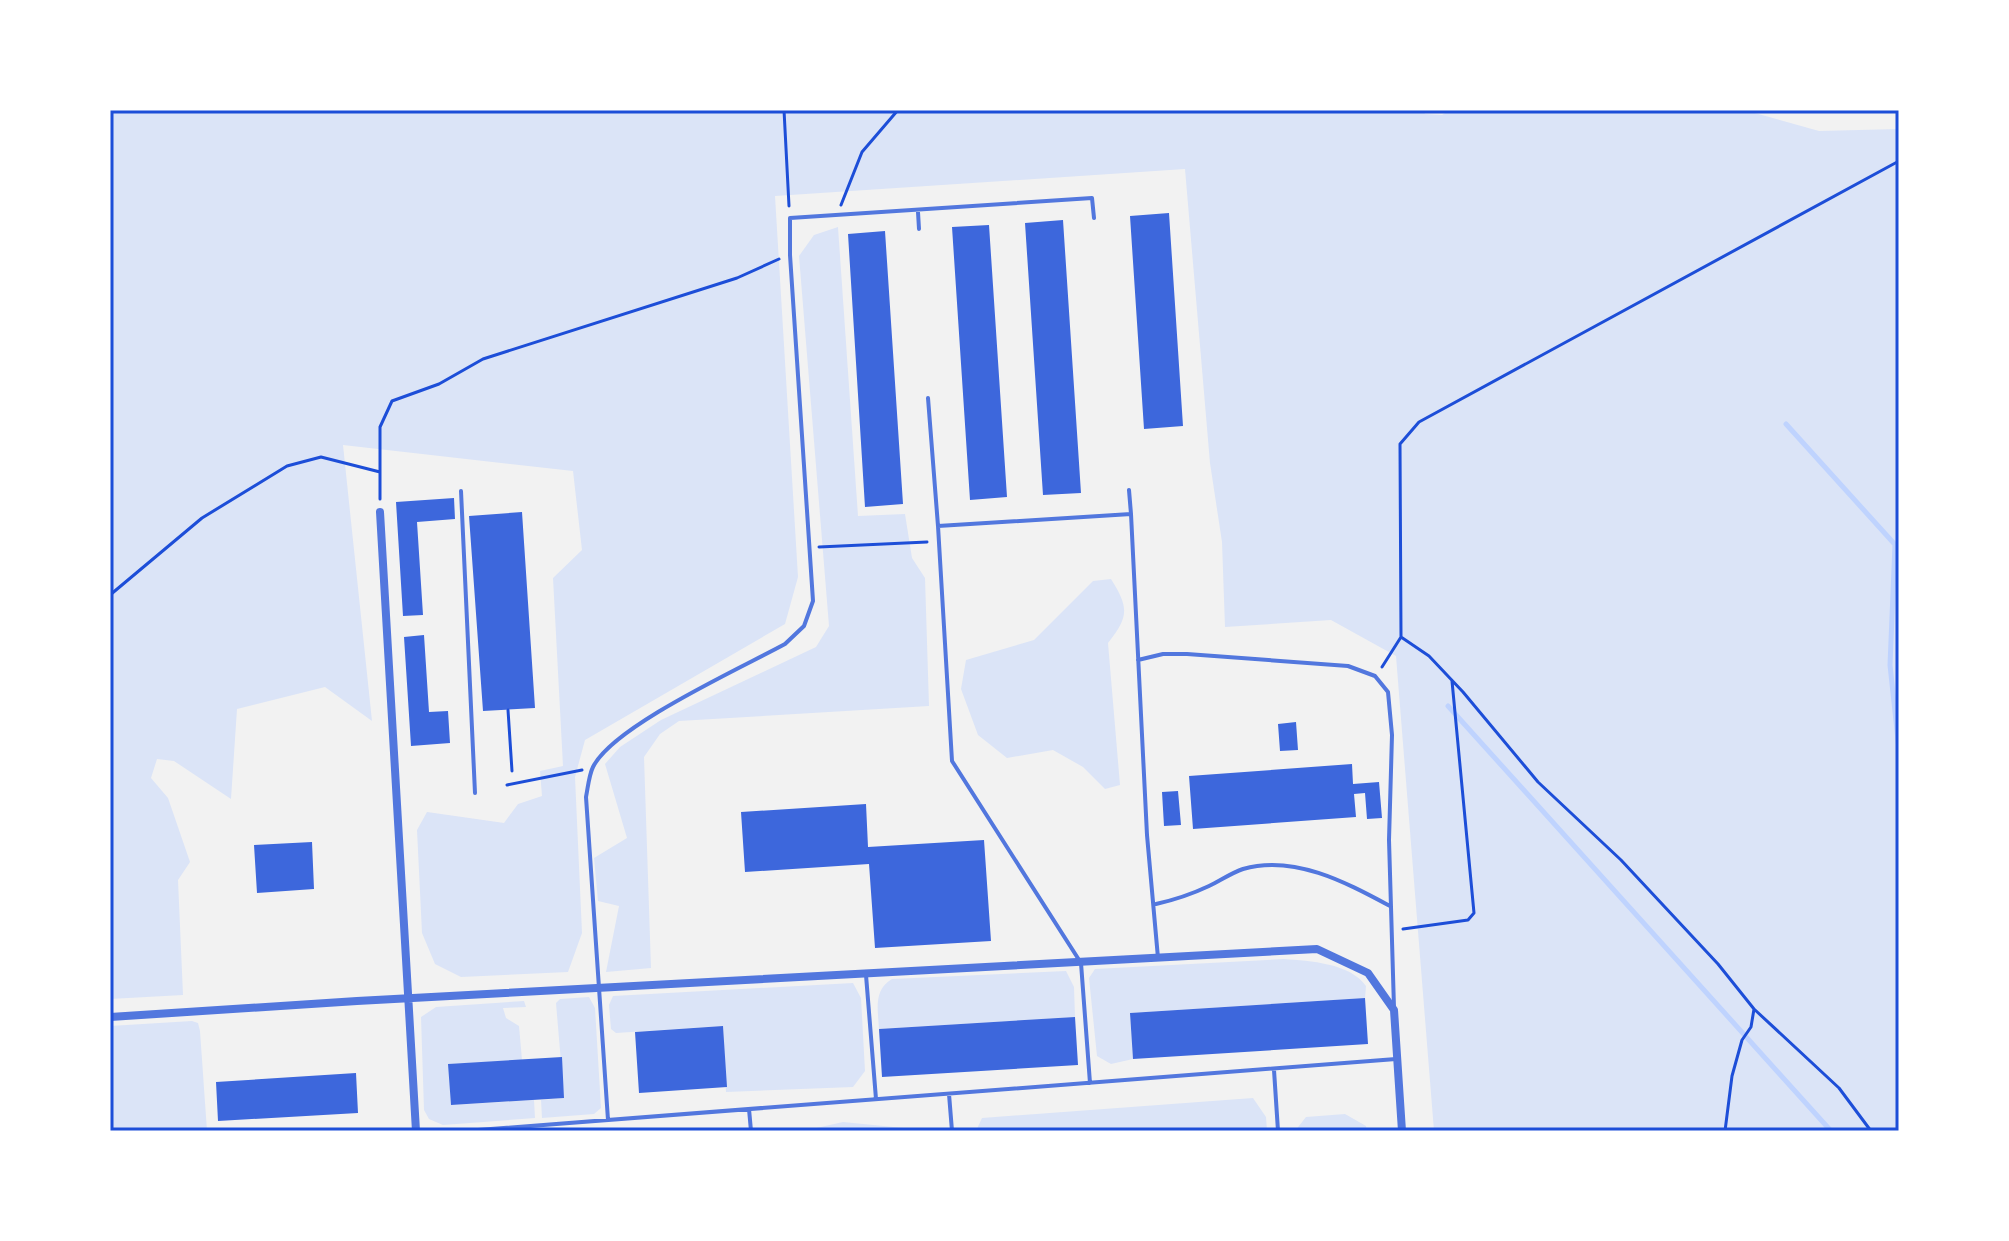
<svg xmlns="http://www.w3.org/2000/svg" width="2009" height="1241" viewBox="0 0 2009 1241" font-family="Mulish,sans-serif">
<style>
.green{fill:#dbe4f7}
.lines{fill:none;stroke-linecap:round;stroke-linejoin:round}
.stream{stroke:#bfd3fe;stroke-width:5}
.building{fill:#3d67dc}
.path{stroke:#1d4ed8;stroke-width:3}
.service{stroke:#5277de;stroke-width:4}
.minor{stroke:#5277de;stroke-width:8}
.neatline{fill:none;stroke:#1d4ed8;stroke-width:3}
</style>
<rect width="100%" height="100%" fill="#f2f2f2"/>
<path class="green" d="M110 110H1423L1425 114 1442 115 1450 110H1744L1819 131 1899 129V1131H1434L1396 656 1331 620 1225 627 1222 542 1210 463 1185 169 775 196 798 577 785 624 585 740 575 777 582 933 568 972 461 977 435 964 422 933 417 830 427 812 504 823 518 804 542 796 540 771 563 766 553 578 582 550 573 471 343 445 372 721 325 687 237 709 231 799 174 761 157 759 151 778 168 798 190 862 178 880 183 995 110 999Z
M838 227 858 516 905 514 912 558 925 578 929 706 679 721 660 734 644 757 651 968 606 972 619 906 598 901 594 858 627 838 605 764 620 747 661 720 816 647 829 626 799 256 814 235Z
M1111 579C1129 608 1129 616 1108 643L1120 785 1105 789 1083 767 1053 750 1007 758 978 735 961 689 966 660 1034 640 1093 581Z
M1284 959C1310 961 1350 963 1366 986L1365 998 1130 1013 1133 1059 1111 1064 1097 1056 1089 978 1095 969Z
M1066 971 1074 987 1075 1017 879 1029C878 1010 873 990 892 979Z
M853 983 861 998 865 1071 853 1087 726 1092 723 1026 616 1033 611 1029 609 1005 613 996Z
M589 997 595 1008 601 1108 594 1114 542 1118 541 1100 564 1098 556 1003 560 999Z
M524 1001 526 1007 503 1008 506 1018 519 1026 522 1060 449 1064 451 1105 534 1100 535 1118 443 1125 429 1119 424 1110 421 1017 436 1007Z
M192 1021 198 1023 200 1031 207 1131H110V1026Z
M1253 1098 1266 1117 1267 1131H976L982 1118Z
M1345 1114 1366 1126 1367 1131H1295L1306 1117Z
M843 1122 934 1131H803Z"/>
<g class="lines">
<path class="stream" d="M1786 424 1899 549
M1895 544 1890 665 1899 749
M1448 706 1831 1131"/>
</g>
<path class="building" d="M1169 213 1183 426 1144 429 1130 216Z
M1063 220 1081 493 1043 495 1025 223Z
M989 225 1007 497 970 500 952 227Z
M885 231 903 504 865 507 848 234Z
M454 498 455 519 417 522 423 615 403 616 396 502Z
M522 512 535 708 483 711 469 516Z
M424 635 429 712 448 711 450 743 411 746 404 637Z
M1296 722 1298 750 1280 751 1278 724Z
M1352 764 1353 784 1379 782 1382 818 1367 819 1365 793 1354 794 1356 817 1193 829 1189 776Z
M1178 791 1181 825 1164 826 1162 792Z
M866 804 868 847 984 840 991 941 875 948 869 864 745 872 741 812Z
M312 842 314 889 257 893 254 845Z
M1365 998 1368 1044 1133 1059 1130 1013Z
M1075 1017 1078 1065 882 1077 879 1029Z
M723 1026 727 1087 639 1093 635 1032Z
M562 1057 564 1098 451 1105 448 1064Z
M356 1073 358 1113 218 1121 216 1082Z"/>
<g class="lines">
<path class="path" d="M784 110 789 206
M841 205 862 152 898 110
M380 472V499
M819 547 927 542
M110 595 202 518 287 466 321 457 380 472V427L392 401 439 384 483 359 737 278 779 259
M1401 637 1429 656 1463 692 1538 782 1621 860 1718 964 1754 1009 1839 1088 1871 1131
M1382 667 1401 637 1400 444 1419 422 1899 161
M508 710 512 771
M507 785 582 770
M1403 929 1468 920 1474 913 1452 681
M1725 1131 1732 1076 1742 1040 1751 1027 1754 1009"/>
<path class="service" d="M918 212 919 229
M928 398 938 526
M1129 490 1131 514
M461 491 475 793
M1138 660 1163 654H1187L1348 666 1375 676 1388 692 1392 735 1389 840 1394 1008
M1156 904C1174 900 1192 894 1209 886 1220 881 1231 873 1243 869 1294 854 1347 883 1390 906
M866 975 876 1099
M1274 1070 1278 1131
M1090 1083 1081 963 952 761 938 526 1131 514 1147 835 1158 958
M949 1094 952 1131
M749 1109 751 1131
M608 1120 586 797C588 787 589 775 593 767 613 726 741 668 785 644L804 626 813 601 790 255V218L1092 198 1094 218
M465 1131 1396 1059"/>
<path class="minor" d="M380 512 416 1131
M110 1017 357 1001 1317 949 1368 973 1394 1010 1402 1131"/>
</g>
<rect width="2009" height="1241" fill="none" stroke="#ffffff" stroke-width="224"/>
<rect x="112" y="112" width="1785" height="1017" class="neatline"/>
</svg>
